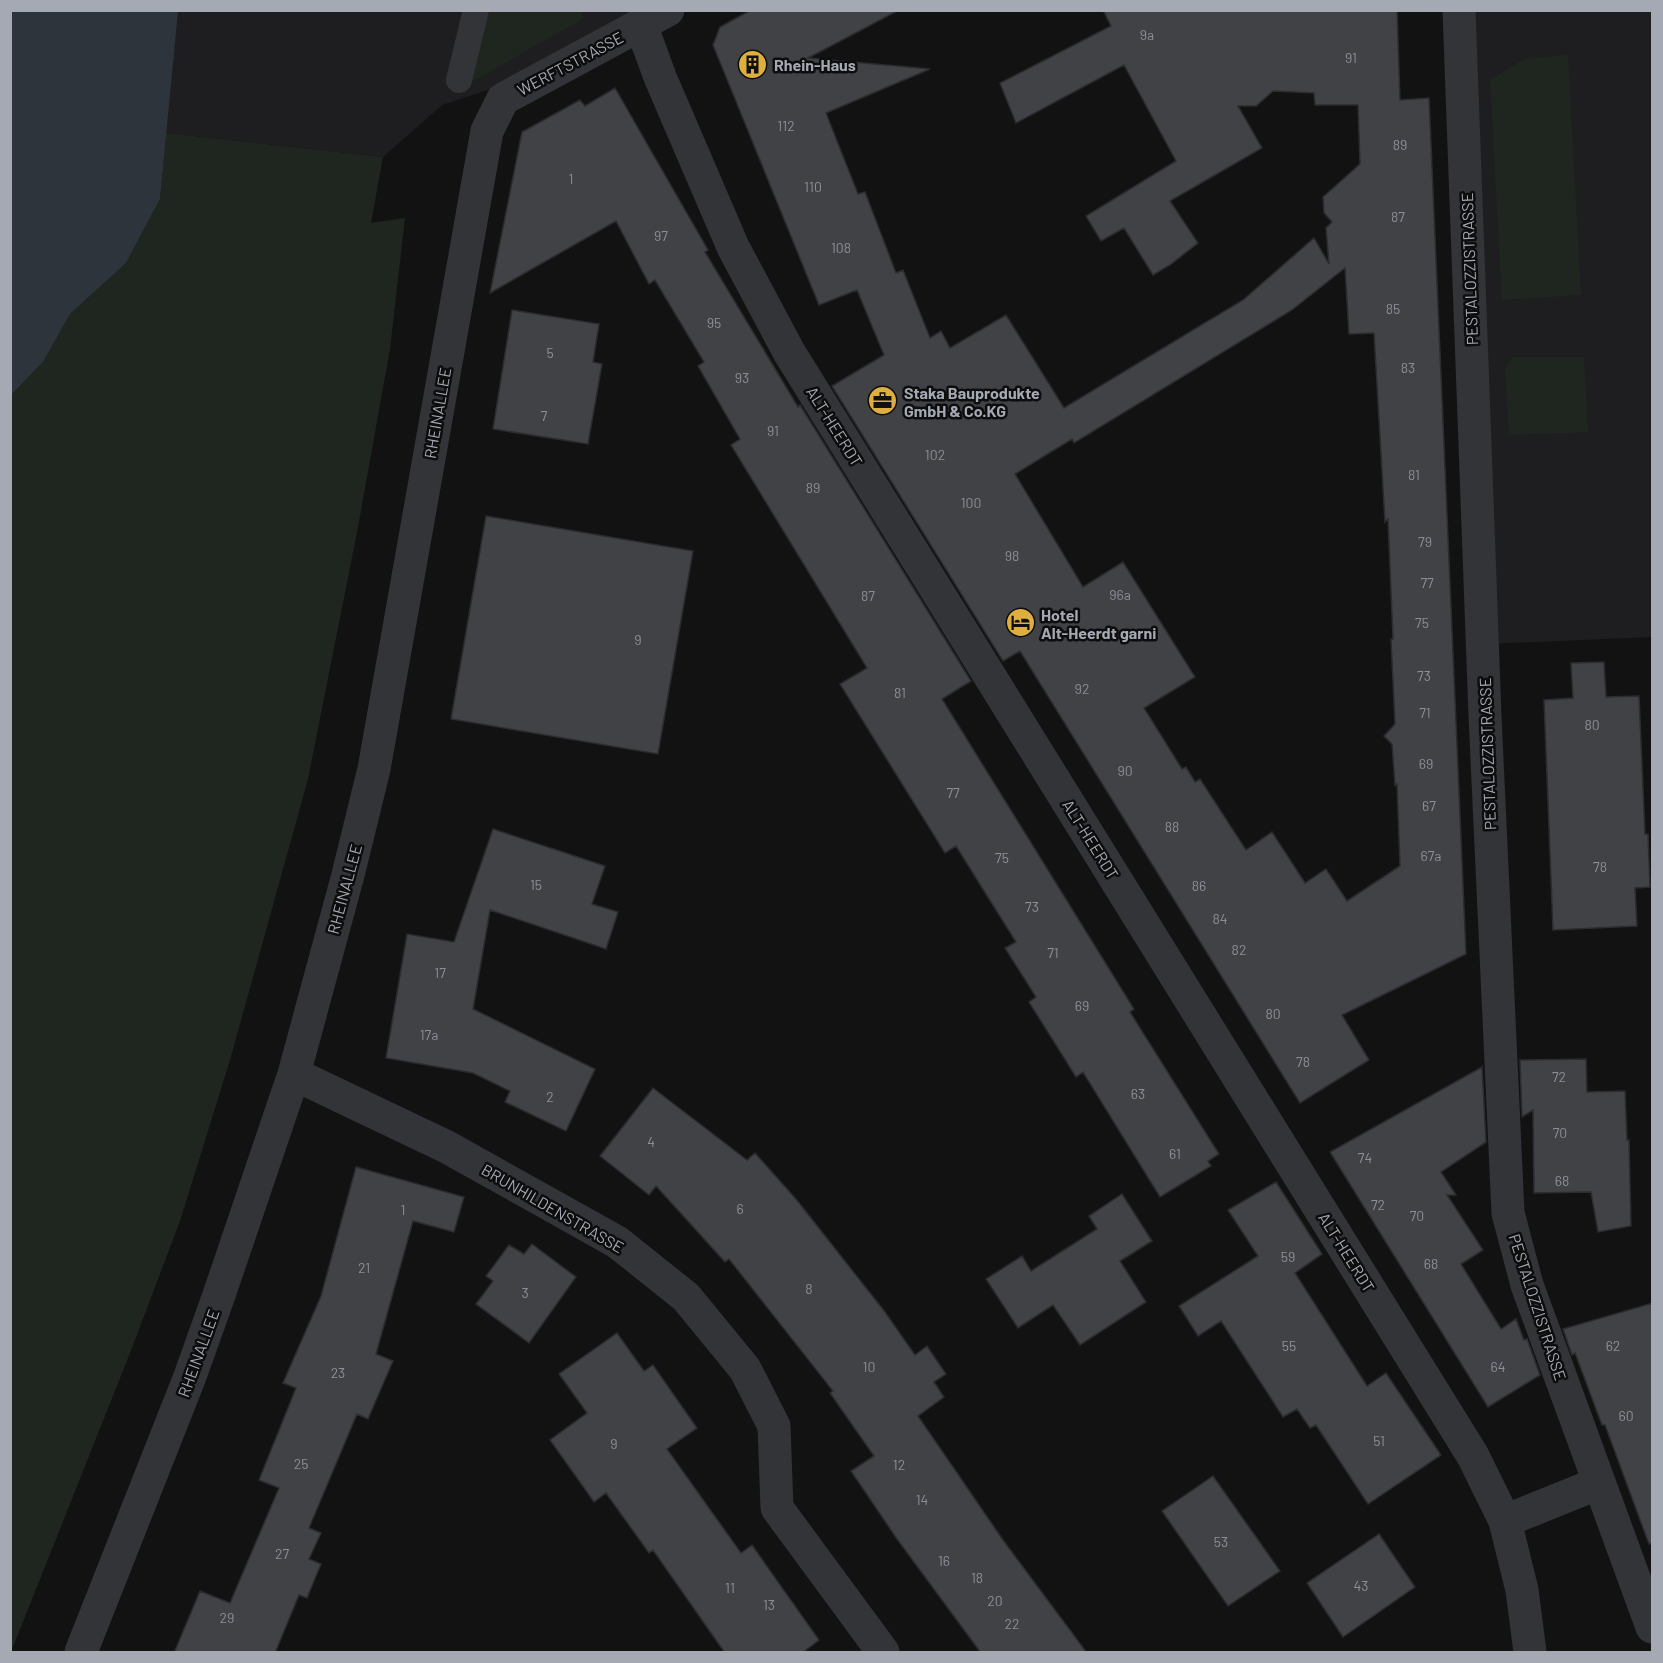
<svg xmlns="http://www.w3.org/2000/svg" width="1663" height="1663" viewBox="0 0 1663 1663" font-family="Barlow,sans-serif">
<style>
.built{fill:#1e1e20}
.green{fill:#1f2620}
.water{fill:#2d343b}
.building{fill:#414246;stroke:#2c2c2f;stroke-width:1.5;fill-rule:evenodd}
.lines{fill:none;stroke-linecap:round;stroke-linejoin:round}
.service{stroke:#333438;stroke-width:26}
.minor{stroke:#333438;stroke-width:33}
.labels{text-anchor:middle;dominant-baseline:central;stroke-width:5;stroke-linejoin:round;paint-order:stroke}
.number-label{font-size:14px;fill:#8c8f98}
.street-label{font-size:16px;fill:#a5a9b3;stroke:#0d0d0e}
.poi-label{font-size:16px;font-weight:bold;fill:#a5a9b3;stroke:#0d0d0e;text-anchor:start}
</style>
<rect width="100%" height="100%" fill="#121213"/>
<path class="built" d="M177 11H655L512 82 442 105 383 157 166 133Z
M1459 11H1652V637L1487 644Z"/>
<path class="green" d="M489 11H580L584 18 470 83Z
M1568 55 1581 295 1502 300 1490 80 1524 59Z
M166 133 383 157 371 223 405 218 390 349 358 527 308 779 230 1060 180 1221 130 1353 11 1652V395L43 362 70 314 126 263 160 199Z
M1513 357H1584L1588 432 1509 435 1505 369Z"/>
<path class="water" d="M11 10 178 11 160 199 126 263 70 314 43 362 11 395Z"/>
<path class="building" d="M751 10H899L808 58 930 69 826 113 858 194 865 192 896 273 903 270 930 338 941 331 950 348 1006 315 1064 408 1243 300 1314 238 1329 264 1326 228 1332 222 1324 213 1323 197 1360 164 1358 105H1315L1314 93 1273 91 1256 106H1238L1262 148 1170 201 1198 243 1170 265 1153 275 1124 228 1101 241 1086 216 1176 161 1124 65 1016 123 1000 83 1111 26 1103 10H1397L1400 100 1429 98 1466 954 1342 1015 1369 1060 1300 1103 1020 651 1003 661 832 386 884 355 857 290 819 305 713 45 720 27ZM1345 268 1349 334 1374 333 1385 522 1388 519 1393 639H1391L1395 724 1384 736 1392 744 1395 785 1397 784 1400 866 1347 901 1326 869 1305 883 1272 832 1246 850 1200 779 1195 782 1186 767 1182 769 1144 708 1195 677 1123 562 1083 587 1015 474 1072 439 1074 443 1292 310Z
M615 88 708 250 705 252 798 407 800 405 971 681 942 699 1134 1009 1130 1012 1219 1154 1208 1161 1211 1166 1160 1197 1083 1072 1076 1077 1029 1002 1036 997 1005 948 1016 942 956 846 945 853 840 684 867 668 731 445 740 439 698 366 704 362 655 280 649 284 616 221 490 293 522 132 580 100 585 106Z
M512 310 599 324 593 362 602 364 588 444 493 429Z
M486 516 693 551 658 754 451 719Z
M1604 662 1606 697 1639 696 1645 834H1648L1650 887 1635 888 1637 926 1553 930 1544 700 1573 698 1571 663Z
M493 829 605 866 592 904 618 912 606 949 490 910 473 1009 595 1069 566 1131 505 1102 510 1091 473 1073 386 1058 407 934 454 942Z
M1586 1059 1587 1092 1625 1091 1627 1140H1629L1631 1226 1598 1232 1591 1192 1534 1193 1533 1110 1522 1117 1520 1060Z
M1482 1067 1486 1142 1441 1172 1456 1195H1447L1483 1250 1461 1264 1501 1329 1516 1319 1524 1340 1527 1339 1540 1375 1488 1407 1330 1152Z
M653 1088 747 1160 755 1153 796 1199 885 1312 915 1355 927 1346 946 1374 934 1382 944 1397 918 1416 1003 1540 1087 1653H981L897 1539 851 1471 874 1456 830 1393 833 1391 729 1259 725 1262 656 1186 649 1195 600 1156Z
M356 1167 464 1197 454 1232 413 1221 376 1354 393 1361 368 1419 357 1414 309 1528 321 1533 309 1559 321 1564 307 1598 299 1595 275 1653H174L200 1591 230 1603 279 1488 259 1480 296 1388 283 1383 321 1296Z
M1276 1182 1322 1254 1295 1273 1367 1386 1386 1373 1441 1455 1368 1504 1316 1425 1310 1428 1297 1409 1283 1417 1221 1321 1198 1336 1179 1306 1258 1256 1228 1210Z
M1122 1194 1152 1241 1120 1261 1146 1302 1080 1345 1053 1305 1018 1328 986 1279 1022 1256 1031 1271 1097 1229 1089 1216Z
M532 1244 576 1277 529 1343 476 1304 493 1281 486 1276 509 1245 524 1254Z
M1653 1303V1543L1649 1544 1605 1425H1602L1575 1353 1572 1355 1563 1329Z
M617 1333 644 1371 653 1365 697 1428 667 1449 741 1553 752 1545 819 1640 802 1653H725L653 1550 649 1553 606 1493 594 1502 550 1440 587 1413 559 1374Z
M1213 1476 1280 1571 1228 1606 1162 1511Z
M1379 1534 1415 1587 1343 1637 1307 1583Z"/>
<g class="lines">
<path class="service" d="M459 80 476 10"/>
<path class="minor" d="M1459 10 1485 716 1508 1213 1527 1285 1652 1627
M641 25 660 77 733 247 789 352 1473 1456 1505 1521 1522 1590 1530 1652
M294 1074 447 1147 617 1242 686 1297 745 1369 774 1426 777 1508 883 1652
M1505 1521 1599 1483
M81 1652 189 1379 219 1295 294 1074 348 875 374 769 487 131 503 99 668 10"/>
</g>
<defs>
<symbol id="building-disc" viewBox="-11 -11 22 22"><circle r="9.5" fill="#deae3f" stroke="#0d0d0e"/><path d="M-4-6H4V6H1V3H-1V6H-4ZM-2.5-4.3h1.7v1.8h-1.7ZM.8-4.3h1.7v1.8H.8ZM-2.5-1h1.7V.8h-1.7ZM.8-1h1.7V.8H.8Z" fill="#111"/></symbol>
<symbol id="office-disc" viewBox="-11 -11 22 22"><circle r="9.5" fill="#deae3f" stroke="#0d0d0e"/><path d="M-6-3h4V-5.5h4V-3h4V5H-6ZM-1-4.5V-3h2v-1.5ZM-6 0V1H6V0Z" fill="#111"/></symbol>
<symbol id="hotel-disc" viewBox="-11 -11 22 22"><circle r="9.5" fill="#deae3f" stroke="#0d0d0e"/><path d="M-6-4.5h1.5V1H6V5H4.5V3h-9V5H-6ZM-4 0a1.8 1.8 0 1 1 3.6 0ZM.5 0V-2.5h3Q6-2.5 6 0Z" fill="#111"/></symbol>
</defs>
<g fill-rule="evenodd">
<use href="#building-disc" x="736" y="48" width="33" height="33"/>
<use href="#office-disc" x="866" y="384" width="33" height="33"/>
<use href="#hotel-disc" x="1004" y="606" width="33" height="33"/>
</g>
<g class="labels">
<g class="number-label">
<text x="1147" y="34">9a</text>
<text x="1351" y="57">91</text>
<text x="786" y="125">112</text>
<text x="1400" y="144">89</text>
<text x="571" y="178">1</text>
<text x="813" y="186">110</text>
<text x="1398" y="216">87</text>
<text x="661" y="235">97</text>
<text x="841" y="247">108</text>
<text x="1393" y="308">85</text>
<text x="714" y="322">95</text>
<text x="550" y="352">5</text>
<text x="1408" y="367">83</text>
<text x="742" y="377">93</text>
<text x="544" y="415">7</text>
<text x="773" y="430">91</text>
<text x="935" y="454">102</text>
<text x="1414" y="474">81</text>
<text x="813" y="487">89</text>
<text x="971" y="502">100</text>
<text x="1425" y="541">79</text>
<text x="1012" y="555">98</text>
<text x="1427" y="582">77</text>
<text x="1120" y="594">96a</text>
<text x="868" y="595">87</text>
<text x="1422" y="622">75</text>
<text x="638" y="639">9</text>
<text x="1424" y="675">73</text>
<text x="1082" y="688">92</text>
<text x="900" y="692">81</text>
<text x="1425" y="712">71</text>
<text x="1592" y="724">80</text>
<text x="1426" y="763">69</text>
<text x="1125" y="770">90</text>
<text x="953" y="792">77</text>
<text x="1429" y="805">67</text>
<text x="1172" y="826">88</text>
<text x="1431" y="855">67a</text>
<text x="1002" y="857">75</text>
<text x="1600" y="866">78</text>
<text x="536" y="884">15</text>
<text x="1199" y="885">86</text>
<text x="1032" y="906">73</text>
<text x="1220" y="918">84</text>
<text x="1239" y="949">82</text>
<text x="1053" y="952">71</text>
<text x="440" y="972">17</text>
<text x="1082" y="1005">69</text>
<text x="1273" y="1013">80</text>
<text x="429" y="1034">17a</text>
<text x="1303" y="1061">78</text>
<text x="1559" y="1076">72</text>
<text x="1138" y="1093">63</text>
<text x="550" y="1096">2</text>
<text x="1560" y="1132">70</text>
<text x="651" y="1141">4</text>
<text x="1175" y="1153">61</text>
<text x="1365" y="1157">74</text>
<text x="1562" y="1180">68</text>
<text x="1378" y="1204">72</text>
<text x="740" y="1208">6</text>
<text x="403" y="1209">1</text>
<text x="1417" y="1215">70</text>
<text x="1288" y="1256">59</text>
<text x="1431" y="1263">68</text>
<text x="364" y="1267">21</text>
<text x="809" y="1288">8</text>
<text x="525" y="1292">3</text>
<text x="1289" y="1345">55</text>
<text x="1613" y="1345">62</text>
<text x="869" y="1366">10</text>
<text x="1498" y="1366">64</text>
<text x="338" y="1372">23</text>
<text x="1626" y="1415">60</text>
<text x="1379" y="1440">51</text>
<text x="614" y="1443">9</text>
<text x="301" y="1463">25</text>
<text x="899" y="1464">12</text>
<text x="922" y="1499">14</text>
<text x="1221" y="1541">53</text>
<text x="282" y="1553">27</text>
<text x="944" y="1560">16</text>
<text x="977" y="1577">18</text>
<text x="1361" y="1585">43</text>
<text x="730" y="1587">11</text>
<text x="995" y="1600">20</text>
<text x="769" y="1604">13</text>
<text x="227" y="1617">29</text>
<text x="1012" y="1623">22</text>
</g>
<g class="street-label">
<text transform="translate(570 63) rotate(-28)">WERFTSTRASSE</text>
<text transform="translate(1469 269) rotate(-92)">PESTALOZZISTRASSE</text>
<text transform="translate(437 413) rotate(-80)">RHEINALLEE</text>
<text transform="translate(835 426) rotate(58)">ALT-HEERDT</text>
<text transform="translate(1487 754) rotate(-92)">PESTALOZZISTRASSE</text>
<text transform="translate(1091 839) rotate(58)">ALT-HEERDT</text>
<text transform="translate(344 889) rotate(-75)">RHEINALLEE</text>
<text transform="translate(553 1208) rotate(30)">BRUNHILDENSTRASSE</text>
<text transform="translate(1347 1252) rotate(58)">ALT-HEERDT</text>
<text transform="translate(1538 1307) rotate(72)">PESTALOZZISTRASSE</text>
<text transform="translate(198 1353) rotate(-70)">RHEINALLEE</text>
</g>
<g class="poi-label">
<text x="774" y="64">Rhein-Haus</text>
<text x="904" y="392">Staka Bauprodukte<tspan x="904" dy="18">GmbH &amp; Co.KG</tspan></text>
<text x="1041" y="614">Hotel<tspan x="1041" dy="18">Alt-Heerdt garni</tspan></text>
</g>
</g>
<rect width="1663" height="1663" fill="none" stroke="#a5a9b3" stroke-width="24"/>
</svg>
